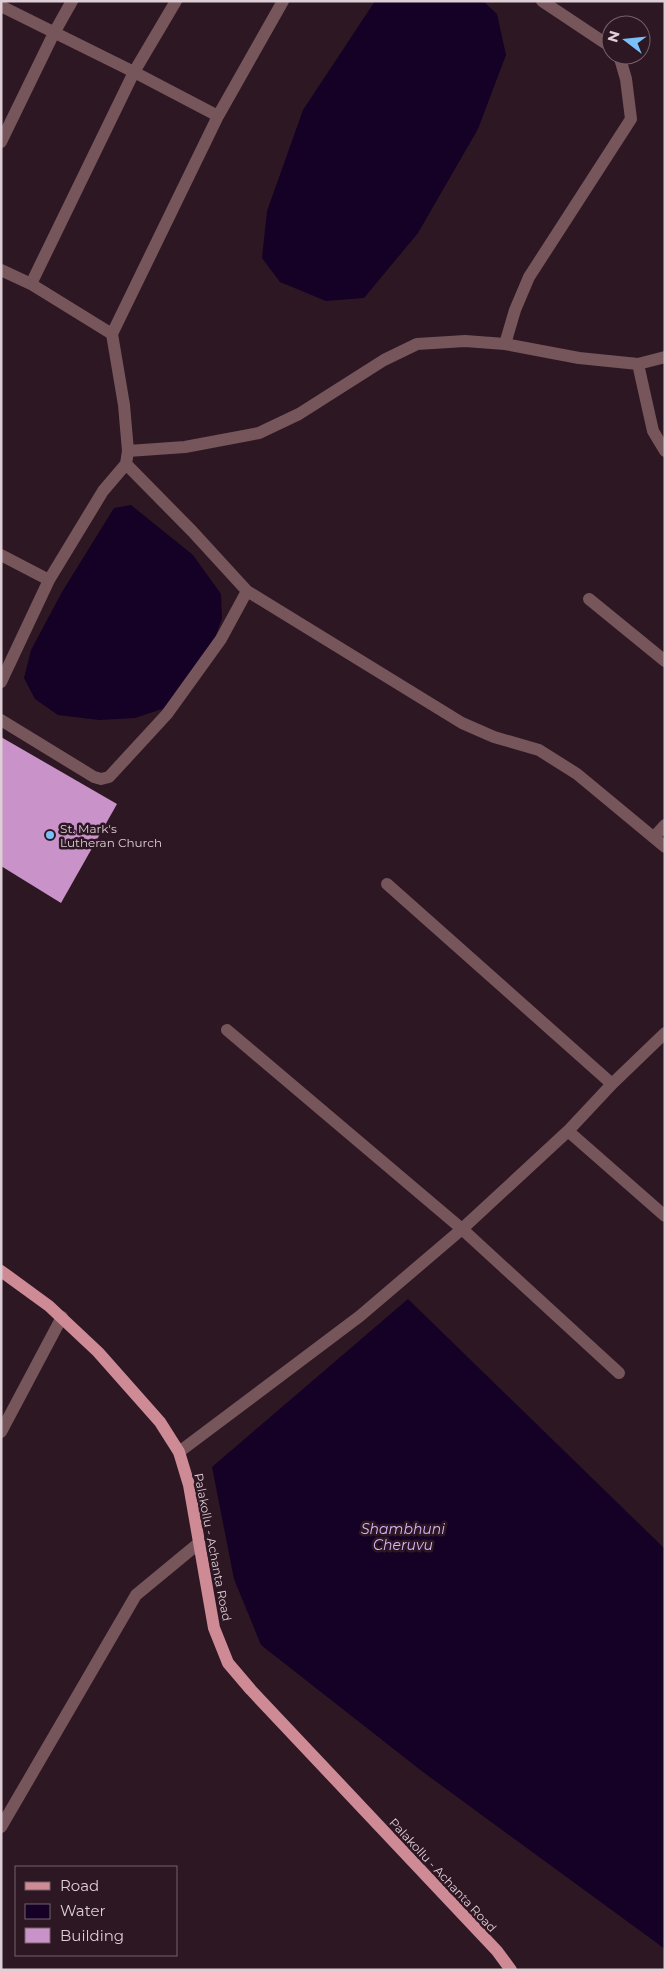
<svg xmlns="http://www.w3.org/2000/svg" width="666" height="1971" viewBox="0 0 666 1971" font-family="Montserrat,sans-serif">
<style>
.water{fill:#150126}
.building{fill:#c992c8}
.lines{fill:none;stroke-linecap:round;stroke-linejoin:round}
.minor{stroke:#76555b;stroke-width:12}
.primary{stroke:#ce8b96;stroke-width:12}
.poi-dot{fill:#7abff8;stroke:#2d1723;stroke-width:2}
.labels{text-anchor:middle;dominant-baseline:central;stroke-width:5;stroke-linejoin:round;paint-order:stroke}
.poi-label{font-size:12px;fill:#deced5;stroke:#2d1723;text-anchor:start}
.street-label{font-size:12px;fill:#deced5;stroke:#2d1723}
.water-label{font-size:14px;font-style:italic;fill:#d8b5fb;stroke:#2d1723}
</style>
<rect width="100%" height="100%" fill="#2d1723"/>
<path class="water" d="M375 1H483L497 14 506 55 478 129 418 233 364 298 326 301 280 282 262 258 267 211 303 110Z
M131 505 193 555 221 594 222 618 214 641 165 708 135 718 99 720 58 715 35 699 24 678 31 650 62 592 114 508Z
M408 1299 665 1549V1949L423 1772 261 1645 234 1579 212 1467Z"/>
<path class="building" d="M1 737 117 804 61 903 1 866Z"/>
<g class="lines">
<path class="minor" d="M542 1 611 47
M1 6 134 72 218 116
M1 142 54 33 72 1
M1 270 31 284 112 334
M31 284 134 72 176 1
M505 344 515 310 529 277 631 119 626 79 619 55
M638 364 653 431 665 451
M128 451 185 447 259 433 299 414 384 360 417 344 465 341 505 344 579 358 638 364 665 357
M126 464 192 531 247 591 462 723 494 737 539 750 577 774 665 847
M1 555 49 580
M589 599 665 661
M1 682 49 580 103 491 126 464 128 451 124 405 112 334 218 116 283 1
M1 720 94 777 101 779 109 777 167 714 221 639 247 591
M654 837 665 825
M387 884 612 1084
M227 1030 462 1229 619 1373
M568 1131 665 1216
M1 1432 62 1317
M179 1452 360 1316 462 1229 568 1131 612 1084 665 1033
M1 1827 136 1595 199 1543"/>
<path class="primary" d="M1 1271 49 1306 98 1352 160 1422 179 1452 189 1485 214 1628 228 1663 251 1690 497 1951 511 1970"/>
</g>
<circle class="poi-dot" cx="50" cy="835" r="5"/>
<g class="labels">
<g class="poi-label">
<text x="60" y="828">St. Mark's<tspan x="60" dy="14">Lutheran Church</tspan></text>
</g>
<g class="street-label">
<text transform="translate(213 1547) rotate(79)">Palakollu - Achanta Road</text>
<text transform="translate(443 1875) rotate(47)">Palakollu - Achanta Road</text>
</g>
<g class="water-label">
<text x="403" y="1529">Shambhuni<tspan x="403" dy="16">Cheruvu</tspan></text>
</g>
</g>
<rect width="666" height="1971" fill="none" stroke="#deced5" stroke-width="5"/>
<rect x="15" y="1866" width="162" height="90" fill="#2d1723" stroke="#74606a"/>
<rect x="25" y="1882" width="25" height="8" fill="#ce8b96" stroke="#74606a"/>
<text x="60" y="1891" font-size="15" fill="#deced5">Road</text>
<rect x="25" y="1904" width="25" height="15" fill="#150126" stroke="#74606a"/>
<text x="60" y="1916" font-size="15" fill="#deced5">Water</text>
<rect x="25" y="1928" width="25" height="15" fill="#c992c8" stroke="#74606a"/>
<text x="60" y="1941" font-size="15" fill="#deced5">Building</text>
<g transform="translate(626 40) rotate(286)"><circle r="24" fill="#2d1723" stroke="#74606a"/>
<path d="M0-4L9 19L0 12L-9 19Z" fill="#7abff8"/>
<text y="-8" font-size="14" font-weight="bold" text-anchor="middle" fill="#deced5">N</text>
</g>
</svg>
